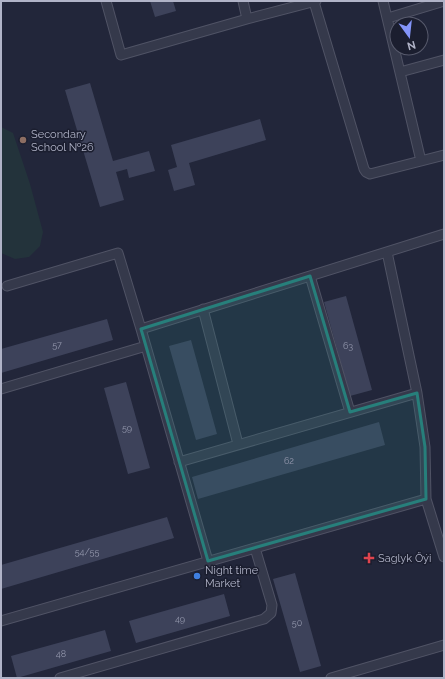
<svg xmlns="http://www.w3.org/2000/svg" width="445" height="679" viewBox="0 0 445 679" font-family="Raleway,sans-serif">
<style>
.green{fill:#23333b}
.building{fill:#3d425a}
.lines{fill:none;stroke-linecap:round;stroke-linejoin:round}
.minor-casing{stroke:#505365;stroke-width:11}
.minor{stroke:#35394b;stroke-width:9}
.marked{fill:#277f7b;fill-opacity:0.2;stroke:#277f7b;stroke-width:3;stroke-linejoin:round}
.education-dot{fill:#8d6e63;stroke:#1b1e2f;stroke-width:1.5}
.health-dot{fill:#e0444e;stroke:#1b1e2f;stroke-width:1.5}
.shop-dot{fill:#3f7fe0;stroke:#1b1e2f;stroke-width:1.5}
.labels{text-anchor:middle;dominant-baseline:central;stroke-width:3;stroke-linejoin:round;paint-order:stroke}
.number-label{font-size:9px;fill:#9397ac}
.poi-label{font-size:11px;fill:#b0b3c7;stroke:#1b1e2f;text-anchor:start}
</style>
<rect width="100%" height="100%" fill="#22263a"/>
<path class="green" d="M1 127 13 133 30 184 43 232 40 246 29 257 15 259 1 253Z"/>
<path class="building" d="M150 1H173L176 11 155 17Z
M90 83 113 161 149 151 155 171 129 178 127 169 116 172 124 200 100 207 65 90Z
M260 119 266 140 189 163 195 185 174 191 168 170 177 167 171 145Z
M346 296 372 390 350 396 324 302Z
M107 319 113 340 1 373V349Z
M191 340 217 434 196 440 169 346Z
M126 382 150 468 128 474 104 388Z
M379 422 385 445 198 499 192 477Z
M167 517 174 538 1 589V565Z
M295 573 321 666 300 672 273 579Z
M224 594 230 616 136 643 129 621Z
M105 630 111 651 17 678 11 656Z"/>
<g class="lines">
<defs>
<path id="minor" d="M106 1 121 55 247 19
M243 1 247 19 316 1
M383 1 421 161
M314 2 364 169 366 172 370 174 444 155
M388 18 444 1
M400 72 444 60
M387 252 417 393 425 447 426 499
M310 276 350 412
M7 286 118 253 141 329 208 561
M203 309 238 444
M141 329 444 234
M1 389 146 346
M179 462 417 393
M1 621 426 499 444 557
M60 678 264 619 271 613 272 605 255 548
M331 678 444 645"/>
</defs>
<use href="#minor" class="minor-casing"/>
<use href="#minor" class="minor"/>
</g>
<path class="marked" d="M310 276 350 412 417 393 425 447 426 499 208 561 141 329Z"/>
<circle class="education-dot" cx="23" cy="140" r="4"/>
<path class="health-dot" d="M367 552h4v4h4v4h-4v4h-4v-4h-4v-4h4z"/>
<circle class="shop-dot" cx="197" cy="576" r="4"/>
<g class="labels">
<g class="number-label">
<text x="57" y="345">57</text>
<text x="348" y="346">63</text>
<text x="127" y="428">59</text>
<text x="289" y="461">62</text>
<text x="87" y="552">54/55</text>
<text x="180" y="619">49</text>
<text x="297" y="623">50</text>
<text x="61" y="654">48</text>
</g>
<g class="poi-label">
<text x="31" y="134">Secondary<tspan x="31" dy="13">School №26</tspan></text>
<text x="378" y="558">Saglyk Öýi</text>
<text x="205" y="570">Night time<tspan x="205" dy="13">Market</tspan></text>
</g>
</g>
<rect width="445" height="679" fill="none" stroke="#b0b3c7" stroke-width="4"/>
<g transform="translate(409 36) rotate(165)"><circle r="19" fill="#1b1e2f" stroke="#575a6c"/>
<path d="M0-3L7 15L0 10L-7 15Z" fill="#8394f8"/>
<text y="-6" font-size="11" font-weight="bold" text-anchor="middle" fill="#b0b3c7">N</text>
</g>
</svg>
